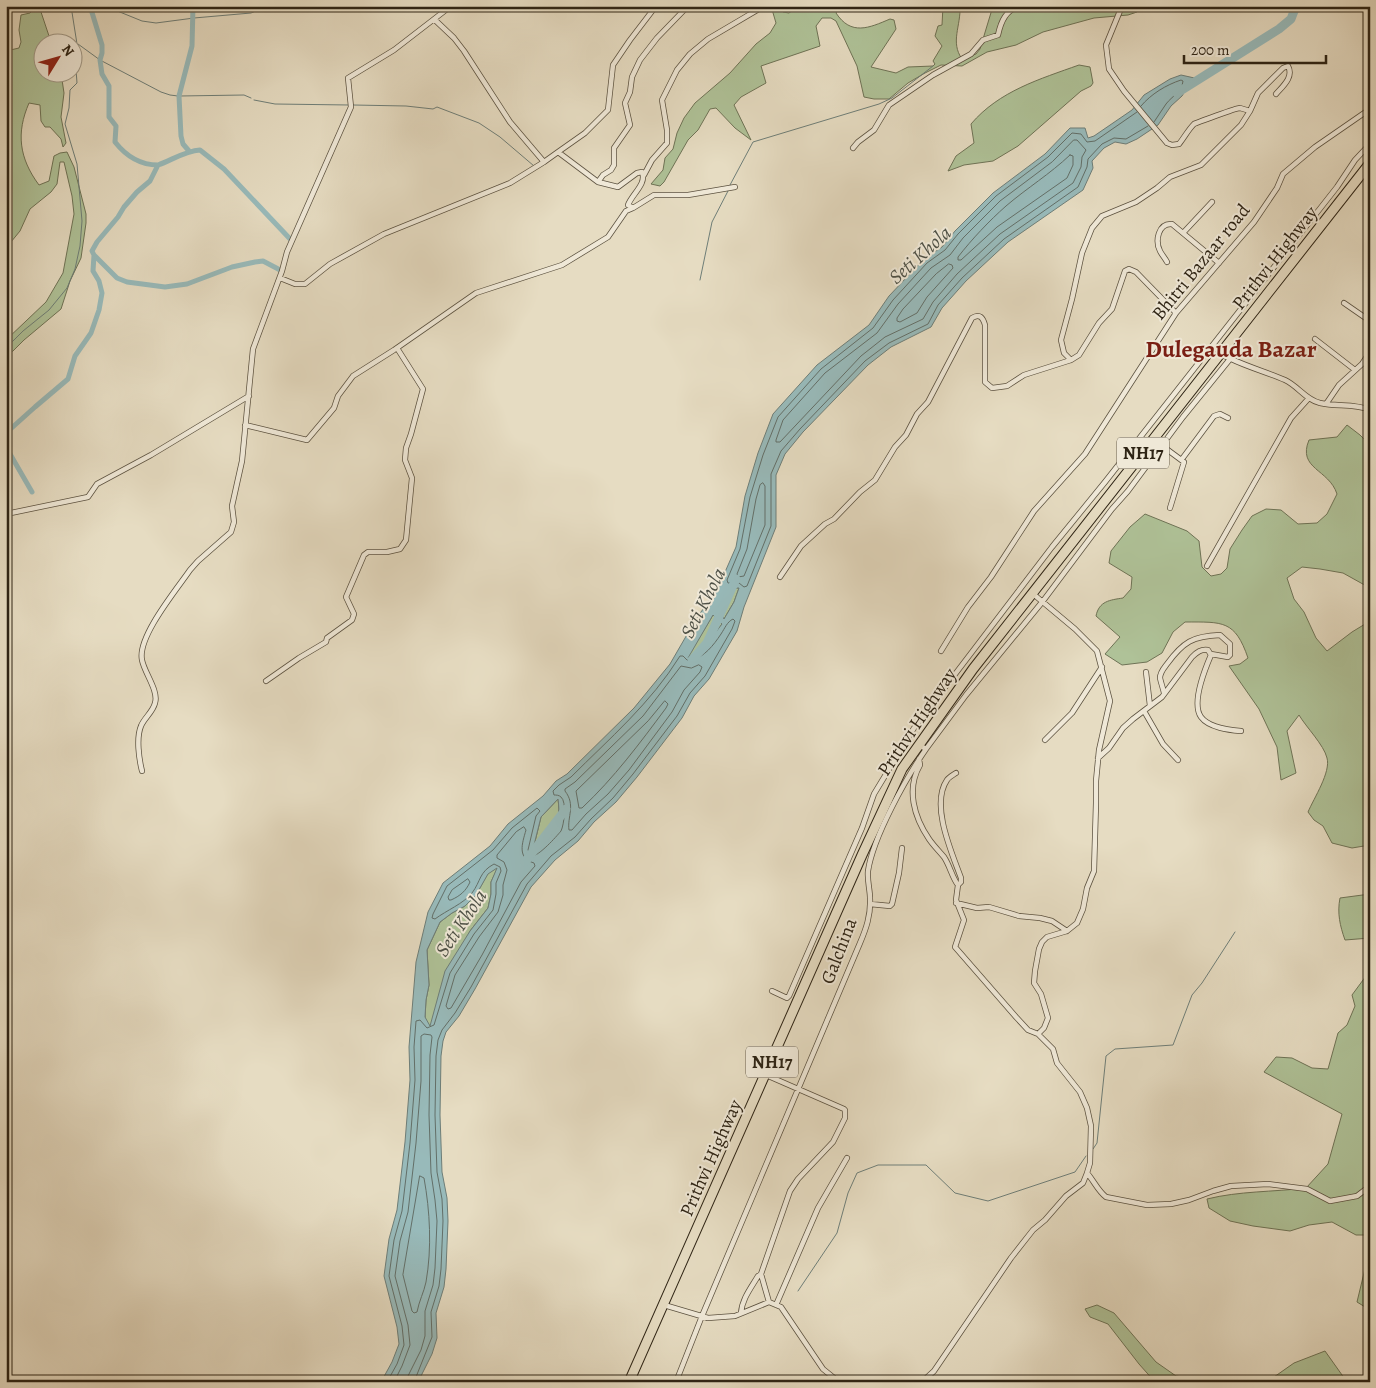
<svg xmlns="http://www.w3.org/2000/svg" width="1376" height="1388" viewBox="0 0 1376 1388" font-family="Alegreya,serif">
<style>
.green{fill:#afc298;stroke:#6e7356}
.water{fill:#98baba;stroke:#6e7e78;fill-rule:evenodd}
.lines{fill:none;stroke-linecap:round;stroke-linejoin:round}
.shore{stroke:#636f68;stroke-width:1}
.stream{stroke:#6e7e78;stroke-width:1}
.canal{stroke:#98baba;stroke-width:5}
.river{stroke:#98baba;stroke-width:9}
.street-casing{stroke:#5c5240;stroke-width:6}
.highway-casing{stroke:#2e2415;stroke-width:11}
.street{stroke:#efe8d7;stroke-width:4.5}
.highway{stroke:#e6dcc2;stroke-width:9}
.labels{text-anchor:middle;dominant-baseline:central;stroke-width:4;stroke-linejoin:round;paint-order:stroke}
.shield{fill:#efe8d7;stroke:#685f4f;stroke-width:1}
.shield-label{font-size:18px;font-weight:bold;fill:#2e2415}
.street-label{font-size:19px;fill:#2e2415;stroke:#efe8d7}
.water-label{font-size:20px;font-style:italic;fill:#4e5147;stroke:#efe8d7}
.district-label{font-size:24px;font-weight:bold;fill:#7a1f14;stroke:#efe8d7}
</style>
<rect width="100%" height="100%" fill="#e6dcc2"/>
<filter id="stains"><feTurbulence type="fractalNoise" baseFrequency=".004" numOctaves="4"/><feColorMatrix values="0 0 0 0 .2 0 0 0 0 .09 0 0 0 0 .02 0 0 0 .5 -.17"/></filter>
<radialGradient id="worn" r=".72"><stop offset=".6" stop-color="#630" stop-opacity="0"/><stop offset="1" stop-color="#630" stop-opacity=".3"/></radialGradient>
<path class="green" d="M37 6H39L51 42H42V72L61 73 64 93 61 117 66 143 63 147 61 139 50 127H45L41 121 40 105 29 103C16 133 19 158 39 185L49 181 54 156 60 153 67 152 74 167 86 214V223L81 258 70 281 61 309 24 340 6 358V340L46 302 63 273 74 214 72 196 64 162H60L57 184 51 192 30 209 20 231 6 248V51L19 48 21 42 19 30 21 15 30 13Z
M771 6H782L783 12 789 13 798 6H840L836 13C851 36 869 28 890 19L894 20 896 29 871 67 896 73 908 67 933 66 935 64 933 61 942 46 935 36 938 26 942 25 943 6H960C961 26 950 42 962 59L976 54 980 49 993 6H1141L1137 12 1128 15 1094 18 1043 32 1016 45 987 52 962 66 941 65 925 73 908 83 889 99H874L864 97 857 66 836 21 831 18H822L816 26 820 46 761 66 766 83 741 97 734 105 751 140 735 128 716 108 710 109 698 130 688 140 664 182 660 186 651 184 663 170 665 158 673 149 677 133 684 118 695 103 730 73 756 44 770 33 776 23Z
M1079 65 1090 67 1093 83 1091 86 1081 91 1018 146 993 161 964 165 948 171 956 156 974 143 971 124C999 91 1040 79 1079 65Z
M1347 425 1360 435 1370 445V588L1343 573 1320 569 1302 567 1287 578 1294 599 1304 612 1316 638 1327 651 1352 632 1370 621V845L1352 848 1332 843 1323 826 1314 820 1308 812C1314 798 1331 772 1327 758 1324 745 1306 727 1299 715L1287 731 1296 773 1281 780 1277 747 1259 709 1229 666 1240 664 1248 658C1235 620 1223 622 1185 622L1173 632 1162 653 1147 662 1122 665 1105 654 1120 637 1096 616C1099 601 1110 600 1123 598L1131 589 1132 577 1109 563 1111 551 1130 527 1145 514 1187 531 1199 541 1202 567 1211 576 1221 574 1227 568 1230 549 1242 530 1252 516 1266 509 1281 510 1298 524 1317 523 1327 514 1337 494C1329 469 1297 469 1309 440L1337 437Z
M732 588H739L734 602 724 619 719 611 723 600Z
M713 615 722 624 702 650 687 658Z
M558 799C562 829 551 834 532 854L541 817Z
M498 867 491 882V894L488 908 470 931 430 1027 425 1018 426 1000 429 985 427 950 440 922 452 913 465 906 476 895 488 873Z
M1370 894V938L1345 940C1340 926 1337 913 1340 898Z
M1370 975V1235H1356L1332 1222 1309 1225 1290 1231 1253 1226 1230 1221 1209 1208 1207 1199C1239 1191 1273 1192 1306 1188L1328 1164 1342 1114 1264 1072 1276 1057 1292 1058 1312 1068 1328 1069 1338 1033 1347 1025 1355 1006 1352 995 1366 976Z
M1370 1248V1310L1357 1302Z
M1097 1305 1114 1313 1156 1362 1176 1376 1214 1382H1155L1139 1364 1108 1324 1090 1317 1085 1309Z
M1325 1351 1347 1382H1216L1274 1377 1294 1363Z"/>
<path class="water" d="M1181 75 1199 79 1188 86 1182 96 1171 106 1158 125 1137 139 1126 144 1115 142 1104 148 1092 161 1093 168 1083 190 1008 242 966 281 942 308 931 327 891 347 868 365 803 432 785 454 776 475V527L744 607 737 631 709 679 694 696 682 718 637 777 616 802 594 822 578 841 555 860 531 887 475 989 459 1016 446 1032 443 1041 441 1056 440 1115 442 1172 447 1198 448 1221 446 1269 444 1287 436 1313 437 1338 432 1354 418 1382H381L392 1362 399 1344 397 1327 384 1276 389 1239 397 1210 405 1142 410 1080 409 1047 416 962 428 912 443 883 490 846 508 824 543 796 556 781 567 774 634 708 670 664 696 619 718 588 736 547 745 496 758 453 773 414 817 365 869 325 889 296 924 259 942 247 955 231 993 193 1045 154 1070 128H1085L1088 138 1094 136 1132 110 1144 95 1170 79ZM732 588H739L734 602 724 619 720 611 723 600ZM713 615 722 624 702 650 688 658ZM558 799C562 827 552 835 532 853L541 817ZM497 868 491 882V894L488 908 470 931 445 971 430 1026 425 1017 426 1000 429 985 427 950 440 922 452 913 465 906 476 895 488 874Z"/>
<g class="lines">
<path class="shore" d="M1141 106C1151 94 1166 85 1181 80L1183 81C1182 92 1172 96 1166 104 1162 110 1158 116 1154 122
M1137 112 1095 141 1087 142 1081 134 1072 133 1048 157 996 196 958 234 945 250 927 263 893 300 873 328 821 369 778 417 763 455 750 497 740 549 727 580 728 583H739L744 587 747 586 771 526V474L781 451 800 429 865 361 889 343 928 324 938 305 962 278 1004 239 1078 187 1087 167 1088 159 1102 144 1114 138 1126 139 1148 126
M1074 140H1077L1086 150 1082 157 1081 167 1073 183 1000 234 957 274 933 302 923 319 885 337 861 356 780 442H776V440L783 420 825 373 877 333 898 304 931 268 950 255 963 238 1000 201 1052 162Z
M1070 155 1073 156V165L1067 178 997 227 961 260H958V257C972 239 989 221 1006 206 1027 188 1050 174 1070 155Z
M949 264 952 265 953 268 927 297 917 313 900 322 897 321V318L903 309 936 274Z
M763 483 765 486V525L744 576 738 577 737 574 747 549 756 499 760 485Z
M699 665 702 667 700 672 684 690 672 712 629 770 608 794 586 814 572 830H569C567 817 576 805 565 791V789L575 782 643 716 681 666 691 668Z
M665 701 668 704 666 708C640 743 614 778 582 808H579L576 791 648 721Z
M524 827 526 830C522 844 517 858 534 863L535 866 521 882 482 955 451 1008 448 1009 446 1006 455 975 479 937 498 912 503 895V885L507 870 504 862 497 858V855L516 832Z
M468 879 470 882C466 891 460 896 451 900H449L448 897 452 890Z
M420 1176 424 1178C430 1211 432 1248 426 1282 424 1292 419 1301 417 1312L414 1313 412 1311 403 1275Z
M387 1382 397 1364 404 1345 402 1326 389 1276 394 1240 402 1211 410 1143 415 1080 414 1047 416 1021 420 1020 427 1028 434 1025 450 973 474 934 493 910 496 894V883L501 871 500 867 494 864C479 872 481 881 472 893 463 904 447 910 435 919L432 918 433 914 447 886 493 850 512 828 537 808 540 811 536 816 528 850 532 856C539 856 556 837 561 831 564 825 567 802 561 797 559 795 556 795 554 795L553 791 559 785 571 777C609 739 651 703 680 656H683L687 660 691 661C705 656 713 646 721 634 725 628 727 622 733 619L735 621 732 629 705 676 690 693 677 716 633 774 613 798 591 819 575 837 551 856 527 884 471 987 455 1013 442 1030 438 1040 436 1056 435 1115 437 1172 442 1199 443 1221 441 1269 439 1286 431 1312 432 1337 414 1382
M394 1382 402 1366 410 1345 408 1325 395 1276 400 1241 408 1212 416 1143 421 1081V1036L424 1034 431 1035 432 1037 430 1055 429 1115 431 1173 435 1200 437 1221 435 1268 433 1285 425 1311V1336L421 1350 408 1376 407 1382"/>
<path class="stream" d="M105 6 142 21 156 23 194 18 251 13 267 6
M78 44 100 60 161 92 170 95 178 96
M180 96 244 95 251 98
M254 100 275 104 349 105
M353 105 406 106 433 109 437 107 479 123 500 137 534 166
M730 185 753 142 879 104 892 98 933 66
M700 280 712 222 728 191
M6 348 23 331 49 310 67 288 75 269 80 246 82 221 77 164 65 124 69 108 70 90 77 83 75 56 77 44 71 6
M1093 1149 1097 1143 1106 1056 1115 1049 1173 1045 1192 995 1202 983 1235 932
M798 1291 837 1233 848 1193 857 1173 878 1165H926L955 1193 988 1201 1075 1172 1086 1156"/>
<path class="canal" d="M90 6 102 45V53L100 60 102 74 109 86V117L116 126 115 142C126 156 140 165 158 165
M189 151 183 144 181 136 179 96 192 46 193 6
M94 255 117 278 127 282 165 287 187 284 232 267 255 262 263 261 282 271
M6 433 35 407 68 379 75 356 91 333 99 310 102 293 99 281 93 271 94 255 92 251 97 242 118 217 124 207 137 192 150 181 158 165C172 160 185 151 200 150L224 169 292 241
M6 447 32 492"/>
<path class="river" d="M1177 93 1279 29 1291 19 1296 6
M692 660 707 643 736 579
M525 862 566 809"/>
<defs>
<path id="street" d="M435 20 454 38 464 51 510 122 544 162 558 152 598 182 618 187 637 173 642 172C647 184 632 194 628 205L633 208 654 195H688L735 187
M1250 111 1258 93 1283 68 1288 66C1294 77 1283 86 1276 94
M853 148 858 142 874 130 889 105 933 75 971 54 983 40 998 35C1001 21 1006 10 1020 6
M558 152 585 133 608 110 613 65 630 40 656 6
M644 175 652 160 667 143V130L662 100 677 70 690 54 708 39 764 6
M598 182 603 175 611 170 614 165V148L630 125 625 103 630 92 632 77 640 60 657 38 688 6
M1183 233 1212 202
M1167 262C1165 258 1162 255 1160 251 1155 241 1158 223 1172 224L1219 263
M280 278 295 284H305L330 264 384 234 510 183 544 162
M1344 303 1370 321
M1315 339 1355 370
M1221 354C1241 365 1264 371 1285 380 1298 386 1306 400 1320 403 1337 407 1354 403 1370 410
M1071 360 1079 355 1099 323 1112 309 1125 271 1129 269 1136 272 1176 313
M1326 404 1339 385 1362 364 1370 352
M245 425 307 440 334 408 338 396 353 376 394 350 476 293 562 265 608 237 626 211 633 208
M1153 439 1184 462 1170 508
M1182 459 1214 416 1220 414 1228 418
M6 514 88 497 97 484 151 455 249 396
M1207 566 1291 418 1309 398
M780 577 801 546 825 524 834 519 860 492 875 480 895 447 906 435 917 414 928 402 972 318C980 313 983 318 985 325V382L992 388 1007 386 1024 375 1071 360 1064 353 1061 340 1072 299 1082 253 1092 228 1102 216 1136 202 1157 188 1170 177 1201 165 1241 125 1250 111 1240 108C1236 108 1196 123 1194 124 1188 130 1184 138 1179 144L1172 145 1167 143 1124 91 1109 69 1106 45 1122 6
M1032 593 1075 629 1097 651 1110 701 1099 750 1096 781V803L1094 871 1087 888 1083 909 1077 923 1067 931 1047 937 1042 942 1039 949 1035 971 1034 983 1041 994 1048 1018 1044 1028 1038 1034 1053 1049 1057 1063 1080 1092 1087 1108 1091 1126 1090 1163 1087 1173C1094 1181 1098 1191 1106 1197L1147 1205 1171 1204 1189 1200 1213 1191 1231 1186 1268 1184 1307 1189 1330 1201 1357 1196 1370 1186
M941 651 968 607 991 577 1034 511 1085 454 1176 313 1254 222 1277 188 1283 174 1315 147 1370 109
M1146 672 1150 706
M266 681 299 658 326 642 327 638 352 620 354 614 346 597 364 555 368 552H387L400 549 406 540 412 478 405 460 406 448 411 434 423 389 397 348
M1164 693C1163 688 1161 683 1160 678 1160 672 1164 668 1167 664 1183 642 1193 636 1220 635L1230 644V655L1228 657 1211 654
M1144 711 1163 744 1178 760
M1045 740 1072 713 1102 667
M926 749 966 695 1043 601 1112 509 1128 491 1183 417 1230 359
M1098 758 1109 748 1123 728 1133 719 1162 697 1192 657C1197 652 1201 649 1208 650L1211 655C1205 669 1191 703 1201 717 1209 728 1230 730 1241 731
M919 759 920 765C906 789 914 817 929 839 933 845 939 851 944 857 950 866 952 877 958 885L961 882V878C952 853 930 805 947 780 949 777 953 775 956 773
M142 771C139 759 136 738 141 726 144 718 153 712 155 703 159 691 144 672 142 660 137 637 177 589 190 570L198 561 231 532 234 522 232 506 242 461 253 349 282 271 287 252 351 107 348 78 394 50 451 6
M958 885 956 900 964 920 955 947 1016 1017 1028 1030 1038 1034
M956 903 977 908 989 907 1019 916 1040 918 1052 921 1067 931
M870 904 890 906 892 904 899 873 902 848
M772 991 787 998 789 996 862 828 874 794 914 728 1052 547 1105 482 1337 187 1355 160 1370 144
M761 1274 769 1302
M664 1305 708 1318 735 1316 769 1302 781 1307 823 1369 839 1382
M776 1305 818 1208 847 1158
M741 1313C742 1299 751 1288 758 1276L761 1274 790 1191 798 1179 833 1142 845 1118V1110L844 1109 766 1075
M676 1382 702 1316 860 943C866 929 871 915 870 898 870 890 867 880 868 871 873 837 906 778 926 749L919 745
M922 1382 934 1371 1011 1258 1033 1230 1045 1220 1066 1196 1083 1183 1087 1173"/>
<path id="highway" d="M629 1382 862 855 902 769 973 669 1370 163"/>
</defs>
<use href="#street" class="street-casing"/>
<use href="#highway" class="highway-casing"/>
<use href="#street" class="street"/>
<use href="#highway" class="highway"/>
</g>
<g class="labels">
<g class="shield">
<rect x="1117" y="437.5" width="52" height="31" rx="4"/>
<rect x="746" y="1046.5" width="52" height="31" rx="4"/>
</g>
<g class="shield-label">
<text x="1143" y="453">NH17</text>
<text x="772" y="1062">NH17</text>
</g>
<g class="street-label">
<text transform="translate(1275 258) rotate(-52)">Prithvi Highway</text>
<text transform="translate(1201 262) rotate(-51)">Bhitri Bazaar road</text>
<text transform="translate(917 722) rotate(-56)">Prithvi Highway</text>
<text transform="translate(839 951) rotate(-69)">Galchina</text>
<text transform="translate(711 1158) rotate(-66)">Prithvi Highway</text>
</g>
<g class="water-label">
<text transform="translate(920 255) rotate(-42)">Seti Khola</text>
<text transform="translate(703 603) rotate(-63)">Seti Khola</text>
<text transform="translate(461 923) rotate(-56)">Seti Khola</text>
</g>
<g class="district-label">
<text x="1231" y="349">Dulegauda Bazar</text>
</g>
</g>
<rect width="1376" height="1388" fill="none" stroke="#e6dcc2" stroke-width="25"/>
<rect x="8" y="8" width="1361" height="1373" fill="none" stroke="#2e2415" stroke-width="2.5"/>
<rect x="12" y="12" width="1351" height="1363" fill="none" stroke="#2e2415"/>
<g transform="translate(58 58) rotate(53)"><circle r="24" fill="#efe8d7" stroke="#a29a89"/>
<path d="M0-4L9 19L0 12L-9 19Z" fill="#8f2418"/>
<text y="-8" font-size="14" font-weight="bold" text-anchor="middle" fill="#2e2415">N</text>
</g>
<path d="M1184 55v8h142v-8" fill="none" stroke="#2e2415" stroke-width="2.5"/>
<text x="1191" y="55" font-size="15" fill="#2e2415" stroke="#efe8d7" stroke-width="4" paint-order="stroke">200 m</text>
<rect width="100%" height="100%" filter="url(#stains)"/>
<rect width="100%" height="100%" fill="url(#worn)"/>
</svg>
